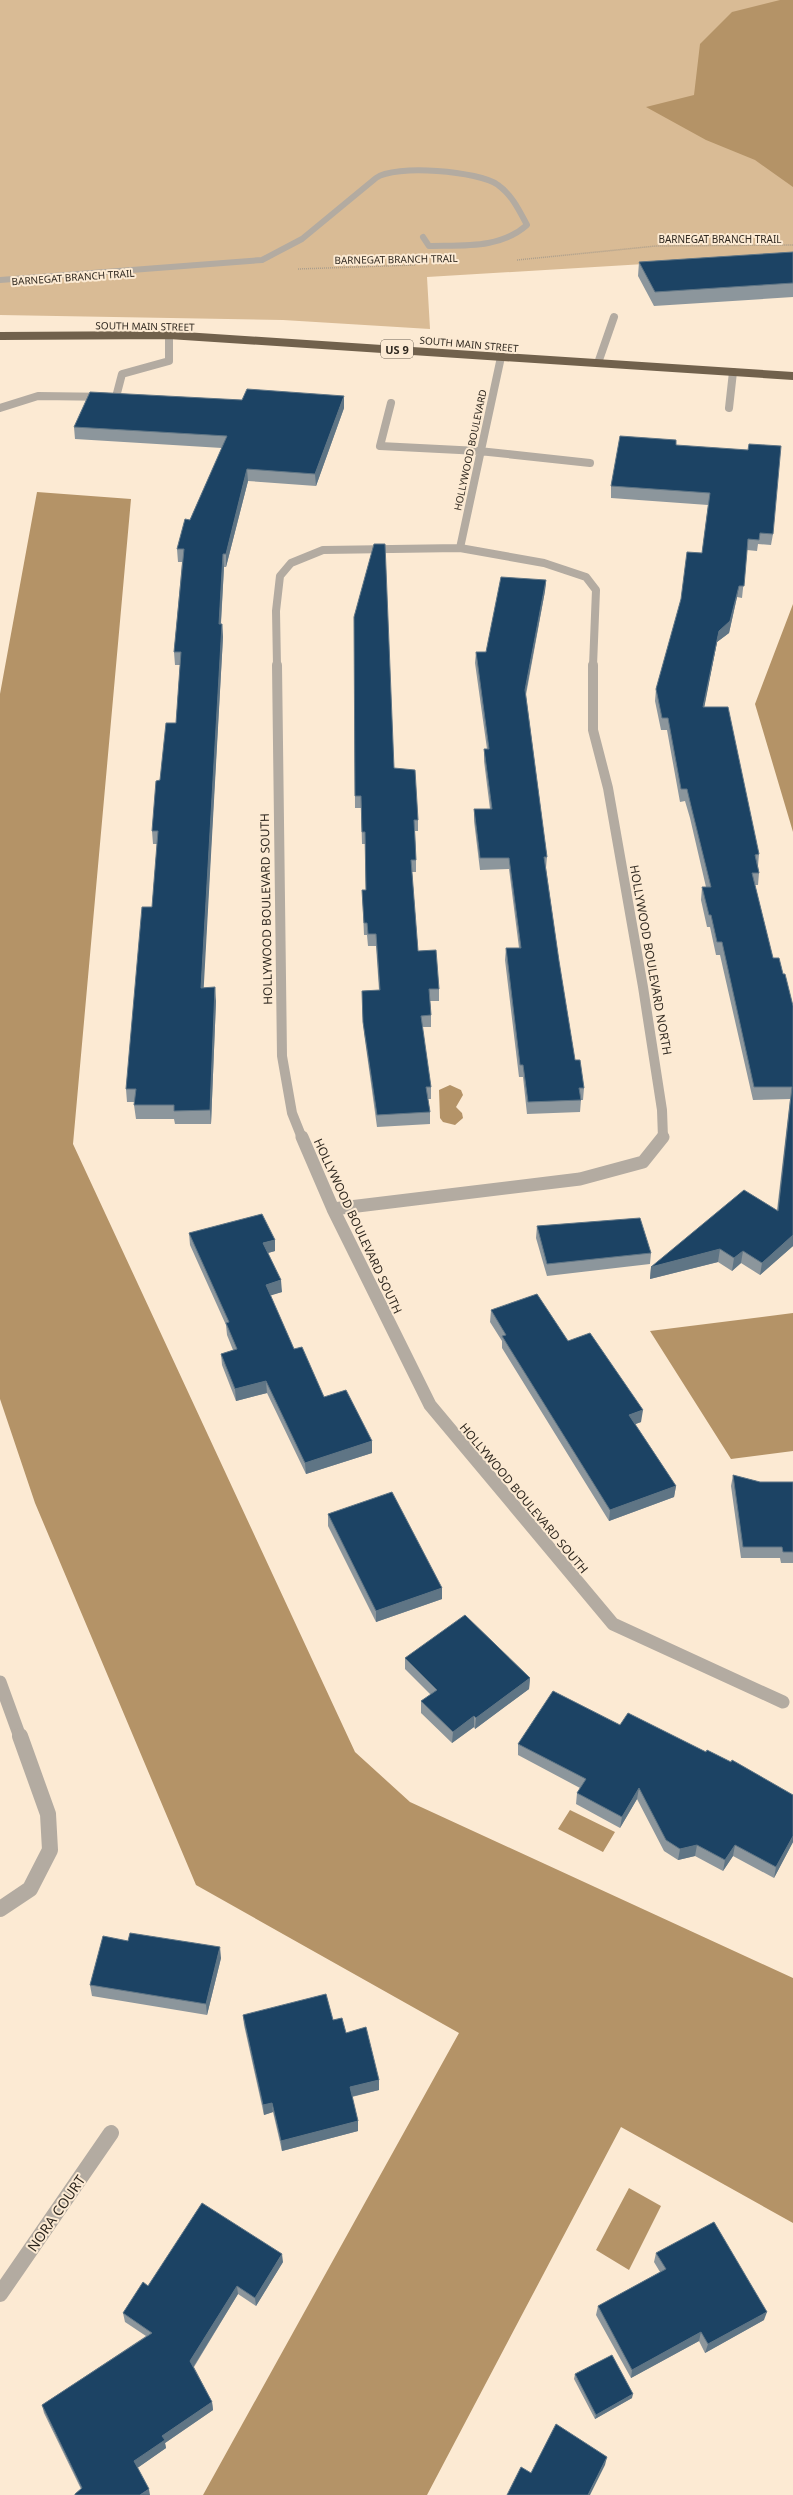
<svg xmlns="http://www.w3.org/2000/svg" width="793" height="2495" viewBox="0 0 793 2495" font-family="'Noto Sans',sans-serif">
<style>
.green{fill:#d9bb95}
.water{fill:#b49367}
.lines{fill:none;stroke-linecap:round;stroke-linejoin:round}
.path{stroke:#ab9e8c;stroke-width:1.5;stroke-dasharray:1 1;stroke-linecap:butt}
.minor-far4{stroke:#b3aba1;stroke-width:6}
.minor-far3{stroke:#b3aba1;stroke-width:8}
.minor-far2{stroke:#b3aba1;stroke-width:10}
.minor-far1{stroke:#b3aba1;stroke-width:13}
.minor{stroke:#b3aba1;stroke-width:16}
.highway{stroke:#71614c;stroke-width:8}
.wall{fill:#8c969c}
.shaded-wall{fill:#5f7585}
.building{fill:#1c4364;stroke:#5f7585}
.labels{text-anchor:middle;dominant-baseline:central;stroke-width:4;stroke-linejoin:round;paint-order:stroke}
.far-street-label{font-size:10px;fill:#302920;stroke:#fcead3}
.shield{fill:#fcead3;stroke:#6d6356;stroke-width:1}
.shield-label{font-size:11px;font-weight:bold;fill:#302920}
.street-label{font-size:12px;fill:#302920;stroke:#fcead3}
.near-street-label{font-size:14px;fill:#302920;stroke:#fcead3}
</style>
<rect width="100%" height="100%" fill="#fcead3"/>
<path class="green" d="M0 0H793V255L427 277 430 329 283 320 0 315Z"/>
<path class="water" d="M780 0H793V187L755 160 706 140 646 107 694 95 700 44 732 12Z
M37 492 131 499 73 1144 355 1752 410 1802 793 1978V2223L621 2127 427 2495H203L459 2033 196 1885 35 1503 0 1399V694Z
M793 604V832L755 704Z
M450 1085 461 1090 463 1095 456 1107 462 1113 463 1118 455 1125 443 1122 440 1118 439 1090Z
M793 1313V1451L731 1459 650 1331Z
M570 1810 615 1832 603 1852 558 1829Z
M629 2188 661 2206 629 2270 596 2250Z"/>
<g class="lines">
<path class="path" d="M517 260 656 246 793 245
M298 269 415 265"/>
<path class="minor-far4" d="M0 280 262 260 302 239 376 178C394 164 480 171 498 185 512 195 519 210 527 225 500 249 463 245 429 246L423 237"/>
<path class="minor-far3" d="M598 363 614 317
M391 403 380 446 479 451 590 463
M0 408 38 396 116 397 122 374 169 361V335
M729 408 733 372
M460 548 501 357
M277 666 276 611 280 576 291 563 323 550 460 548 544 563 586 577 596 590 593 666"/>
<path class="minor-far2" d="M277 665 282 1056 292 1113 302 1138
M593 665V730L608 788 643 987 662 1110 663 1138"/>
<path class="minor-far1" d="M302 1137 333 1209
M333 1209 430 1405 613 1624 783 1702
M333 1209 580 1179 643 1162 663 1137
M0 1682 20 1737"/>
<path class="minor" d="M0 1909 30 1889 50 1850 48 1814 20 1736
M0 2294 111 2133"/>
<path class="highway" d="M0 336 169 335 793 376"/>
</g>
<path class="wall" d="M793 252V297L654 306 638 276 639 262Z
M344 408 316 486 248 481 226 567H224L221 624H222L223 637 203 988 216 1001 211 1124H175L174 1119H136L134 1105 135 1102H127L126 1089 152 907 157 844H153L152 831 160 780 176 723 180 665H175L174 652 182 562H178L177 549 222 448 75 439 74 427Z
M676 445 773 534 771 545 758 544 757 551 747 550 742 598 737 597 729 633 717 642 704 707 759 854 758 866 759 873 758 885H755L773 958 783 974 793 1006V1246L760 1275 741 1263 732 1271 718 1262 650 1279 651 1267 777 1210 790 1099 753 1100 720 955H716L710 927H707L701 900 702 887H706L690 818 685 801 680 802 667 730H661L655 701 656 689 702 553 708 505 611 498V486Z
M546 580 545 591 526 695 547 857 546 868 559 961 575 1060 584 1088 583 1100H581L580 1112 527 1114 523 1077H519L505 960 506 948H519L509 869 480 870 474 821V809H490L484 761V749H487L475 663 476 652H486Z
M354 617 394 768 418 820V831H415L416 860V872H412L418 951 439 989V1001H430L431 1015V1027H422L431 1087V1099H428L430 1112V1124L377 1127 364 1033 362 1003V991L379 990 376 946H368L367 935H364L362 890H366L365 844H362L361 808H355Z
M537 1226 651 1253 650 1264 547 1276 536 1238Z
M189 1233 275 1251 268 1253 282 1292 270 1295 294 1349 324 1397 372 1441V1453L306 1474 267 1393 236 1401 222 1365 221 1354 233 1350 227 1335 226 1325 190 1245Z
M491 1310 568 1341 641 1422 635 1424 676 1486 674 1497 609 1521 502 1348V1341L490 1322Z
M733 1475 760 1482H793V1563H781L780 1558H741L731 1486Z
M328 1514 442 1588V1599L376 1622 328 1526Z
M405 1658 530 1678 529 1689 475 1729 474 1727 452 1743 421 1713V1701L431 1695 405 1669Z
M518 1744 793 1842 774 1878 733 1856 723 1871 695 1856 678 1860 664 1851 637 1799 620 1828 576 1804 577 1793 580 1788 518 1755Z
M221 1958 207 2015 92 1996 90 1985Z
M243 2015 333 2020 346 2033 379 2080V2090L352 2097 358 2121V2131L282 2151 273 2112 264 2115 244 2025Z
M656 2253 764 2320 705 2353 699 2341 631 2378 596 2315 598 2306 660 2272 654 2262Z
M283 2262 256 2306 238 2294 194 2367 212 2402 213 2410 165 2443 166 2448 137 2468 81 2489 44 2413 42 2405 146 2336 125 2322 123 2313 148 2286Z
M575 2374 632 2398 595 2419 574 2379Z"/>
<path class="shaded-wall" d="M344 396V408L316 486 315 474Z
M247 469 248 481 226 567V554Z
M223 554 224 567 220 637 219 624Z
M546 580 545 591 524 702 525 690Z
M739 586 737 597 729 633 717 642 702 719 703 707 719 631Z
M222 624 223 637 203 1001 201 988Z
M215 987 216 1001 211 1124 210 1110Z
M793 1235V1246L760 1275 762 1263Z
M275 1240V1251L264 1254 263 1243Z
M720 1249 718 1262 650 1279 651 1267Z
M743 1251 741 1263 732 1271 734 1258Z
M281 1280 282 1292 266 1297V1285Z
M266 1381 267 1393 236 1401 235 1389Z
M643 1410 641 1422 628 1427 629 1415Z
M372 1441V1453L306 1474 305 1463Z
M676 1486 674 1497 609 1521 610 1510Z
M442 1588V1599L376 1622V1611Z
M530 1678 529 1689 475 1729 476 1718Z
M474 1716V1727L452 1743 453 1732Z
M639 1788 637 1799 620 1828 622 1817Z
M793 1836V1842L774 1878 776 1867Z
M697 1845 695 1856 678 1860 680 1849Z
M735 1845 733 1856 723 1871 725 1860Z
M220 1947 221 1958 207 2015 206 2004Z
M379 2080V2090L350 2097V2087Z
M272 2103 273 2112 264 2115 263 2105Z
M358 2121V2131L282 2151 281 2141Z
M282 2254 283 2262 256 2306 255 2298Z
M237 2286 238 2294 192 2369 190 2361Z
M767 2312 764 2320 705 2353 708 2344Z
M701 2332 699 2341 631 2378 632 2370Z
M633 2394 632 2398 595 2419 596 2415Z
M212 2402 213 2410 165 2443 166 2448 136 2469 134 2461 162 2436Z
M607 2457 605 2465 590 2495H588Z
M149 2489 150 2495H140Z"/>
<path class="building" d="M793 252V283L655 292 639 262Z
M247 389 344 396 315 474 247 469 226 554H223L219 624H222L201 988 215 987 210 1110 174 1111V1105H134L136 1089H126L142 907H152L158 831H152L156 781 160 780 166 723H176L181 652H174L184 549H177L185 519 190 520 227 436 74 427 90 392 242 400Z
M620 436 676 440V445L748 450 749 444 781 446 773 534 760 533 759 540 748 539 744 586H739L730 621 719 631 703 707H728L759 854 755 855 759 873H752L773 958H779L783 974H785L793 1006V1235L762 1263 743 1251 734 1258 720 1249 651 1267 744 1190 778 1211 792 1087H754L722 942H717L711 915H709L702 887H711L691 806 687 789H681L668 718H662L656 689 681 599 687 552 702 553 710 493 611 486Z
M374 544H385L394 768 415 770 418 820H414L416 860H411L418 951 436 950 439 989H429L431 1015 421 1016 431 1087H426L430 1112 377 1115 363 1022 362 991 380 990 376 934H368L367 923H364L362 890H366L365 832H362L361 796H355L354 617Z
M501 577 546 580 525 690 547 857H544L559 961 575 1060H580L584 1088H579L581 1100 528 1102 523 1065H520L506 948H521L509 858H480L474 809H492L484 749H489L476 652H486Z
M262 1214 275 1240 263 1243 281 1280 266 1285 294 1349 302 1347 324 1397 346 1390 372 1441 305 1463 266 1381 235 1389 221 1354 237 1349 226 1323 229 1322 189 1233Z
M640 1218 651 1253 547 1264 537 1226Z
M537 1294 568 1341 590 1333 643 1410 629 1415 676 1486 610 1510 502 1336 506 1335 491 1310Z
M733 1475 760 1482H793V1552H783L782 1547H743Z
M392 1492 442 1588 376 1611 328 1514Z
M465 1615 530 1678 476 1718 474 1716 453 1732 421 1701 437 1690 405 1658Z
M553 1691 620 1725 628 1713 706 1752 707 1750 731 1762 732 1760 793 1795V1836L776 1867 735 1845 725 1860 697 1845 680 1849 666 1840 639 1788 622 1817 577 1793 586 1779 518 1744Z
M130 1933 220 1947 206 2004 90 1985 103 1936 128 1941Z
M326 1994 333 2020 342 2018 346 2033 366 2027 379 2080 350 2087 358 2121 281 2141 272 2103 263 2105 243 2015Z
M202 2203 282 2254 255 2298 237 2286 190 2361 212 2402 162 2436 165 2440 134 2461 149 2489 140 2495H75V2494L82 2488 42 2405 152 2333 123 2313 143 2282 148 2286Z
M714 2222 767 2312 708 2344 701 2332 632 2370 598 2306 666 2269 656 2253Z
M612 2355 633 2394 596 2415 575 2374Z
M556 2424 607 2457 588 2495H507L521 2467 531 2473Z"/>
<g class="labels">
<g class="far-street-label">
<text x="720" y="239">BARNEGAT BRANCH TRAIL</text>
<text transform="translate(396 259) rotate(-1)">BARNEGAT BRANCH TRAIL</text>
<text transform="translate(73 277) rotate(-4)">BARNEGAT BRANCH TRAIL</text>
<text transform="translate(145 326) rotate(1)">SOUTH MAIN STREET</text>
<text transform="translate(469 344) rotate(5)">SOUTH MAIN STREET</text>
<text transform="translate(470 450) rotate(-78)">HOLLYWOOD BOULEVARD</text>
</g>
<rect class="shield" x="381" y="340" width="32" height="18" rx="3"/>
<g class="shield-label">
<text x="397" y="349">US 9</text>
</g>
<g class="street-label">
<text transform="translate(266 909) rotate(-91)">HOLLYWOOD BOULEVARD SOUTH</text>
<text transform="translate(651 960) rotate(80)">HOLLYWOOD BOULEVARD NORTH</text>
<text transform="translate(358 1226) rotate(65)">HOLLYWOOD BOULEVARD SOUTH</text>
<text transform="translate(524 1498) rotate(50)">HOLLYWOOD BOULEVARD SOUTH</text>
</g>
<g class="near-street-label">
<text transform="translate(56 2213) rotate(-55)">NORA COURT</text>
</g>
</g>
</svg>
